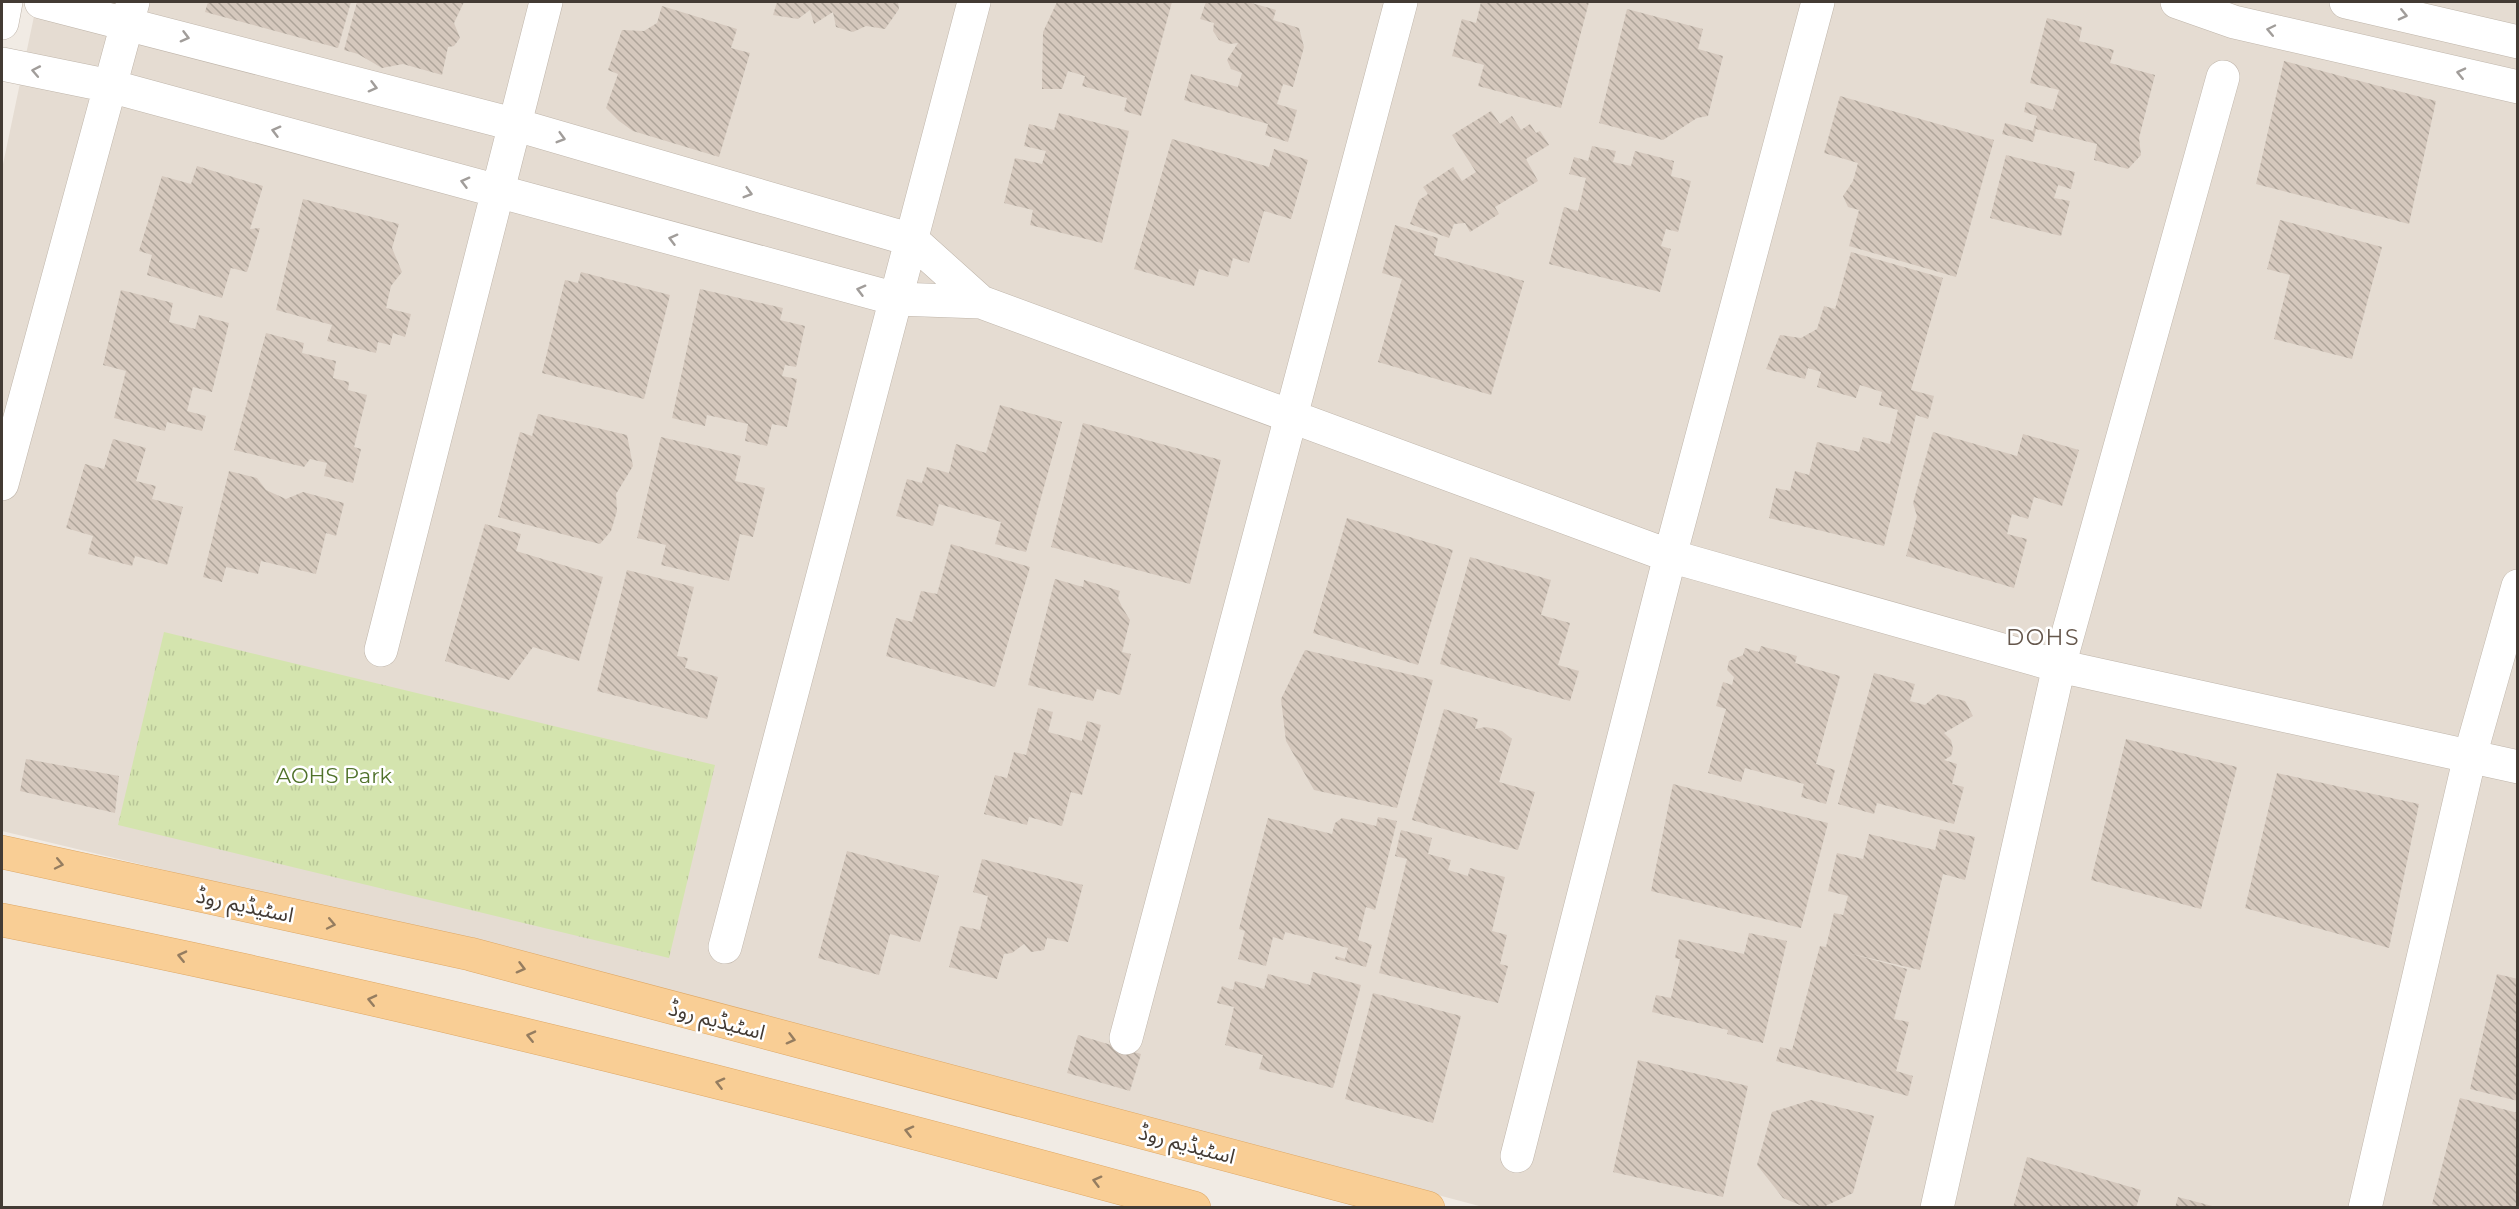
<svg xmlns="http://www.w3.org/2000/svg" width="2519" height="1209" viewBox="0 0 2519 1209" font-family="Montserrat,'Noto Sans Arabic',sans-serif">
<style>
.residential{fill:#e5dcd2}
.park{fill:url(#park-tufts)}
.building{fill:url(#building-back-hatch)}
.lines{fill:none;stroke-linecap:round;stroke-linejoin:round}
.minor-casing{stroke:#bfb5aa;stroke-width:34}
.major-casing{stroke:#dea866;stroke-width:34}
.minor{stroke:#fff;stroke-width:33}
.major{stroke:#f9ce95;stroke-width:33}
.oneway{stroke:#a19d9a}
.oneway2{stroke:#957d60}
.labels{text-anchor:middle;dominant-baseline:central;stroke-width:5;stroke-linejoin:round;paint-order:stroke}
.park-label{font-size:21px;fill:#50722b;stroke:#fff}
.street-label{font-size:21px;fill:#433b34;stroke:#fff}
.neighbourhood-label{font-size:22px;letter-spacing:1.5px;fill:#65574c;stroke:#fff}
</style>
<defs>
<pattern id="park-tufts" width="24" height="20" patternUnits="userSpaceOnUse" patternTransform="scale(1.5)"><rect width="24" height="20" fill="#d4e4ae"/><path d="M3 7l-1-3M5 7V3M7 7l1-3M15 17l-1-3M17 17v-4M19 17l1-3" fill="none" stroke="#b7c496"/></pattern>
<pattern id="building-back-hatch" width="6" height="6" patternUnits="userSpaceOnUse" patternTransform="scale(1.5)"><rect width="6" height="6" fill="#d5c8bd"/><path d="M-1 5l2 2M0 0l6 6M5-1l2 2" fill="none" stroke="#aea49a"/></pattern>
</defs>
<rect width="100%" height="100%" fill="#f1ebe4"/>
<path class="residential" d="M37 2H2517V1207H1483L680 994 2 831V169Z"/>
<path class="park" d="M164 632 715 765 669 958 118 825Z"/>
<path class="building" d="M208 2H351L338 48 205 12Z
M357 2H464L454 23 460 38 454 46 448 47 442 75 403 64 382 68 358 54 344 50Z
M777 2H898L899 9 885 29 866 26 853 32 836 27 833 12 814 24 810 10 798 19 773 15Z
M1057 2H1172L1141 116 1124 111 1127 98 1082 86 1085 76 1068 71 1062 89H1042L1043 32Z
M1206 2H1248L1276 10 1273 20 1299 28 1304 47 1293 87 1283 84 1277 104 1297 110 1288 142 1265 135 1268 124 1184 100 1191 74 1238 87 1242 73 1231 69 1227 60 1238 43 1229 44 1219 40 1213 31 1214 23 1200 19Z
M1481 2H1589L1561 108 1478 86 1484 65 1452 56 1462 19 1476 23Z
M662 6 737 29 731 48 750 53 719 157 633 131 619 121 606 108 618 74 608 70 622 30 644 31 657 23Z
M1627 9 1703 29 1698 49 1723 56 1708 116 1697 118 1663 140 1599 123Z
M2047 18 2082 27 2079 41 2114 50 2110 63 2155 75 2139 138 2141 155 2128 169 2094 160 2097 144 2036 129 2033 142 2002 134 2005 123 2033 131 2037 116 2024 112 2026 102 2053 110 2059 90 2030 83Z
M2284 61 2436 101 2409 224 2256 184Z
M1840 96 1994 140 1956 277 1849 246 1859 210 1848 207 1843 196 1853 181 1858 163 1824 153Z
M1491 111 1500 124 1512 116 1521 130 1530 124 1536 133 1540 131 1549 145 1526 159 1538 181 1495 207 1499 214 1470 232 1465 223 1454 224 1449 238 1410 224 1419 200 1428 194 1423 187 1453 167 1462 181 1476 172 1452 135Z
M1059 113 1129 131 1102 243 1030 225 1033 210 1004 203 1015 158 1042 164 1046 151 1024 146 1029 124 1054 130Z
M1172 139 1269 167 1274 149 1308 160 1291 219 1264 211 1249 263 1233 258 1228 277 1199 269 1194 286 1134 269Z
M1592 146 1616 151 1613 162 1631 166 1635 151 1674 161 1671 176 1691 181 1678 232 1666 229 1661 246 1671 249 1660 292 1549 264 1564 207 1578 211 1586 178 1569 174 1574 157 1588 161Z
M2006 155 2075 172 2071 189 2058 185 2054 198 2070 201 2061 236 1990 218Z
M197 166 263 186 250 229 260 228 247 272 231 268 222 298 147 275 152 255 139 251 162 176 191 184Z
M303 199 399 224 392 248 402 272 391 286 386 308 411 314 405 337 393 333 390 345 378 342 376 353 327 341 332 325 276 310Z
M2280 220 2382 247 2352 359 2274 339 2290 275 2267 269Z
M1395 225 1438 238 1434 255 1524 281 1491 395 1378 362 1402 279 1382 273Z
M1851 252 1943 278 1911 390 1934 396 1928 419 1916 415 1884 546 1769 518 1776 488 1790 491 1795 471 1809 475 1817 442 1859 452 1863 437 1890 444 1898 410 1879 405 1882 392 1860 385 1856 398 1817 387 1821 372 1808 368 1805 379 1766 369 1780 335 1801 338 1817 329 1824 306 1835 309Z
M581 272 670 295 644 399 542 373 565 280 578 283Z
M700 289 783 308 780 320 805 326 796 367 785 365 782 376 797 379 787 427 772 424 767 446 745 441 748 424 707 415 705 426 672 418Z
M121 290 173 303 169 322 195 329 199 315 229 323 212 392 193 387 187 411 206 416 202 431 167 422 165 431 114 418 126 371 103 365Z
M266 333 304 343 302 353 336 361 333 378 349 382 348 390 367 395 354 447 361 449 353 483 324 476 327 463 310 459 304 467 234 450Z
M1000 405 1062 422 1026 552 995 544 1001 522 939 504 933 526 896 516 907 479 922 483 927 467 949 473 956 444 986 453Z
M538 414 627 435 633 466 616 494 617 511 611 531 600 544 498 517 520 432 532 436Z
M1083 423 1221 460 1190 584 1051 547Z
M1933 432 2017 456 2023 434 2079 450 2062 506 2034 497 2028 519 2012 514 2007 534 2027 539 2014 588 1906 556 1917 516 1913 503Z
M661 437 741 456 735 481 765 488 753 537 740 534 729 581 661 565 666 545 637 538Z
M113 439 146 448 136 481 156 486 152 499 183 507 167 565 135 556 132 566 88 554 93 536 66 528 85 464 104 469Z
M229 471 257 478 266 490 286 499 303 492 344 503 336 536 326 533 316 574 261 561 258 574 226 567 222 582 203 577Z
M1347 518 1453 550 1418 665 1313 633Z
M485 524 521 534 516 551 603 577 579 661 533 647 509 680 445 661Z
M951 544 1030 567 995 687 886 656 896 618 912 622 921 591 937 594Z
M1470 557 1551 580 1541 615 1570 623 1558 665 1579 671 1570 701 1440 664Z
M627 570 694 587 677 656 688 658 685 668 718 677 707 719 597 691Z
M1055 579 1083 587 1084 580 1120 591 1118 598 1122 607 1130 620 1122 652 1131 654 1120 695 1097 689 1093 701 1028 685Z
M1761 646 1797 656 1795 663 1840 676 1816 764 1835 770 1826 804 1801 797 1804 784 1745 768 1741 782 1708 773 1726 709 1716 706 1723 682 1732 685 1734 677 1727 670 1729 661 1743 655 1745 648 1759 652Z
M1305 650 1433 680 1397 808 1314 790 1286 741 1281 699Z
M1874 673 1915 684 1910 701 1925 705 1938 694 1965 701 1973 716 1944 733 1951 740 1953 749 1951 756 1944 760 1957 764 1952 784 1964 787 1954 824 1877 803 1874 814 1838 804Z
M1038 708 1053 712 1048 732 1082 741 1087 721 1101 725 1082 795 1071 792 1062 826 1029 817 1027 825 984 814 995 775 1007 778 1014 752 1026 755Z
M1444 709 1478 719 1475 729 1486 727 1502 731 1512 739 1499 782 1535 792 1518 850 1412 820Z
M2126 739 2237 767 2201 909 2091 880Z
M26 759 119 776 115 813 20 791Z
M2277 773 2419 804 2389 948 2245 908Z
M1673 784 1828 823 1801 928 1651 891Z
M1378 817 1397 821 1375 910 1366 907 1358 940 1372 945 1366 967 1335 959 1336 956 1345 959 1348 948 1285 932 1283 940 1273 937 1266 966 1238 959 1245 931 1239 929 1268 818 1332 834 1335 823 1342 818 1376 826Z
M1940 829 1975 837 1965 880 1943 874 1920 970 1848 953 1907 969 1894 1019 1909 1022 1896 1071 1913 1076 1908 1096 1776 1061 1780 1047 1792 1050 1820 946 1826 947 1834 913 1843 915 1848 896 1828 891 1837 853 1863 859 1869 834 1935 850Z
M1401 830 1432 838 1428 854 1451 860 1448 870 1468 876 1470 868 1505 877 1492 931 1507 935 1500 964 1508 966 1498 1003 1379 973 1407 859 1395 856Z
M847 851 939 876 920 942 890 934 879 975 818 958Z
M982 859 1083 885 1068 942 1047 938 1044 950 1031 952 1024 944 1012 953 1004 954 997 979 949 967 960 926 980 930 988 896 973 892Z
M1749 933 1787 941 1763 1043 1727 1034 1728 1030 1652 1012 1656 995 1671 998 1680 959 1675 958 1679 939 1744 954Z
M1313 972 1361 985 1333 1088 1259 1069 1263 1055 1225 1045 1234 1007 1217 1003 1222 986 1233 990 1235 981 1264 989 1268 974 1310 985Z
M2497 974 2518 979V1101L2470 1089Z
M1373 993 1461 1016 1433 1123 1345 1099Z
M1078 1035 1141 1054 1130 1091 1067 1073Z
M1638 1060 1748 1086 1723 1197 1613 1172Z
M2460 1098 2518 1113V1208H2444L2432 1204Z
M1811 1100 1874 1116 1853 1193 1821 1208H1807L1783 1198 1757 1165 1772 1112Z
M2027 1157 2141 1190 2136 1208H2013Z
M2178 1197 2216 1207V1208H2175Z"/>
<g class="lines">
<defs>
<path id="minor" d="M41 2 513 124 912 240 981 302
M2177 2 2234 22 2518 87
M2346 2 2518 42
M2 23 6 2
M2 64 110 86 896 299 981 302 1670 556 2059 666 1937 1208
M2223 77 2059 666 2518 767
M2 484 133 2
M381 650 546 2
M725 947 974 2
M1126 1038 1401 2
M1517 1156 1670 556 1818 2
M2365 1208 2470 756 2518 586"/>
<path id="major" d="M2 852 470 954 1428 1208
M2 920C403 999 800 1100 1194 1208"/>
</defs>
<use href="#minor" class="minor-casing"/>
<use href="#major" class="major-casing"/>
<use href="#minor" class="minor"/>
<use href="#major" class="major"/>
</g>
<defs><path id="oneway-chevron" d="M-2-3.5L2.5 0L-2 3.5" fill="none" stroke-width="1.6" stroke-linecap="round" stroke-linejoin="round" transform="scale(1.5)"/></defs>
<g class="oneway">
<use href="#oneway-chevron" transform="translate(2403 15) rotate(13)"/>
<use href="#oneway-chevron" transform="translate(2271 30) rotate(-168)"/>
<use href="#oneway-chevron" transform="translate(185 37) rotate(15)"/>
<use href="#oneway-chevron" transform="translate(36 71) rotate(-169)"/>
<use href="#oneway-chevron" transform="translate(2461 73) rotate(-167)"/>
<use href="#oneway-chevron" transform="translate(373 87) rotate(15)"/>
<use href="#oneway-chevron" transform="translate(276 131) rotate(-165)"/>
<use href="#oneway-chevron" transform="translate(561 138) rotate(16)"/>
<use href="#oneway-chevron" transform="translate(465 182) rotate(-165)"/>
<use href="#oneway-chevron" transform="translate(748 193) rotate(16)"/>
<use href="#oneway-chevron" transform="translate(673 239) rotate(-165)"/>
<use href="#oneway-chevron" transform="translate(861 290) rotate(-165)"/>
</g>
<g class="oneway2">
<use href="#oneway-chevron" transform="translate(59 864) rotate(12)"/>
<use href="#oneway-chevron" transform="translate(331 924) rotate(12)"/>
<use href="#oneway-chevron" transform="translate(182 956) rotate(-167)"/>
<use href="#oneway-chevron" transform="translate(521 968) rotate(15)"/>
<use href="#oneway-chevron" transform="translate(372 1000) rotate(-167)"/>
<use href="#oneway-chevron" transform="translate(531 1036) rotate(-167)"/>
<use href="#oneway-chevron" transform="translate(791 1039) rotate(15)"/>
<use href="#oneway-chevron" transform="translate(720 1083) rotate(-166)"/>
<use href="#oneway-chevron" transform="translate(909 1131) rotate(-166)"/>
<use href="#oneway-chevron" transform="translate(1097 1181) rotate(-165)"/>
</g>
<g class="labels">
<g class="park-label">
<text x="334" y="775">AOHS Park</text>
</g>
<g class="street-label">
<text transform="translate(245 905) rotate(12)">اسٹیڈیم روڈ</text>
<text transform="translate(717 1020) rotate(15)">اسٹیڈیم روڈ</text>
<text transform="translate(1187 1144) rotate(15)">اسٹیڈیم روڈ</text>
</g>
<g class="neighbourhood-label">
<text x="2043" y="637">DOHS</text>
</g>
</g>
<rect width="2519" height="1209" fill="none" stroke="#433b34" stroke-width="6"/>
</svg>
